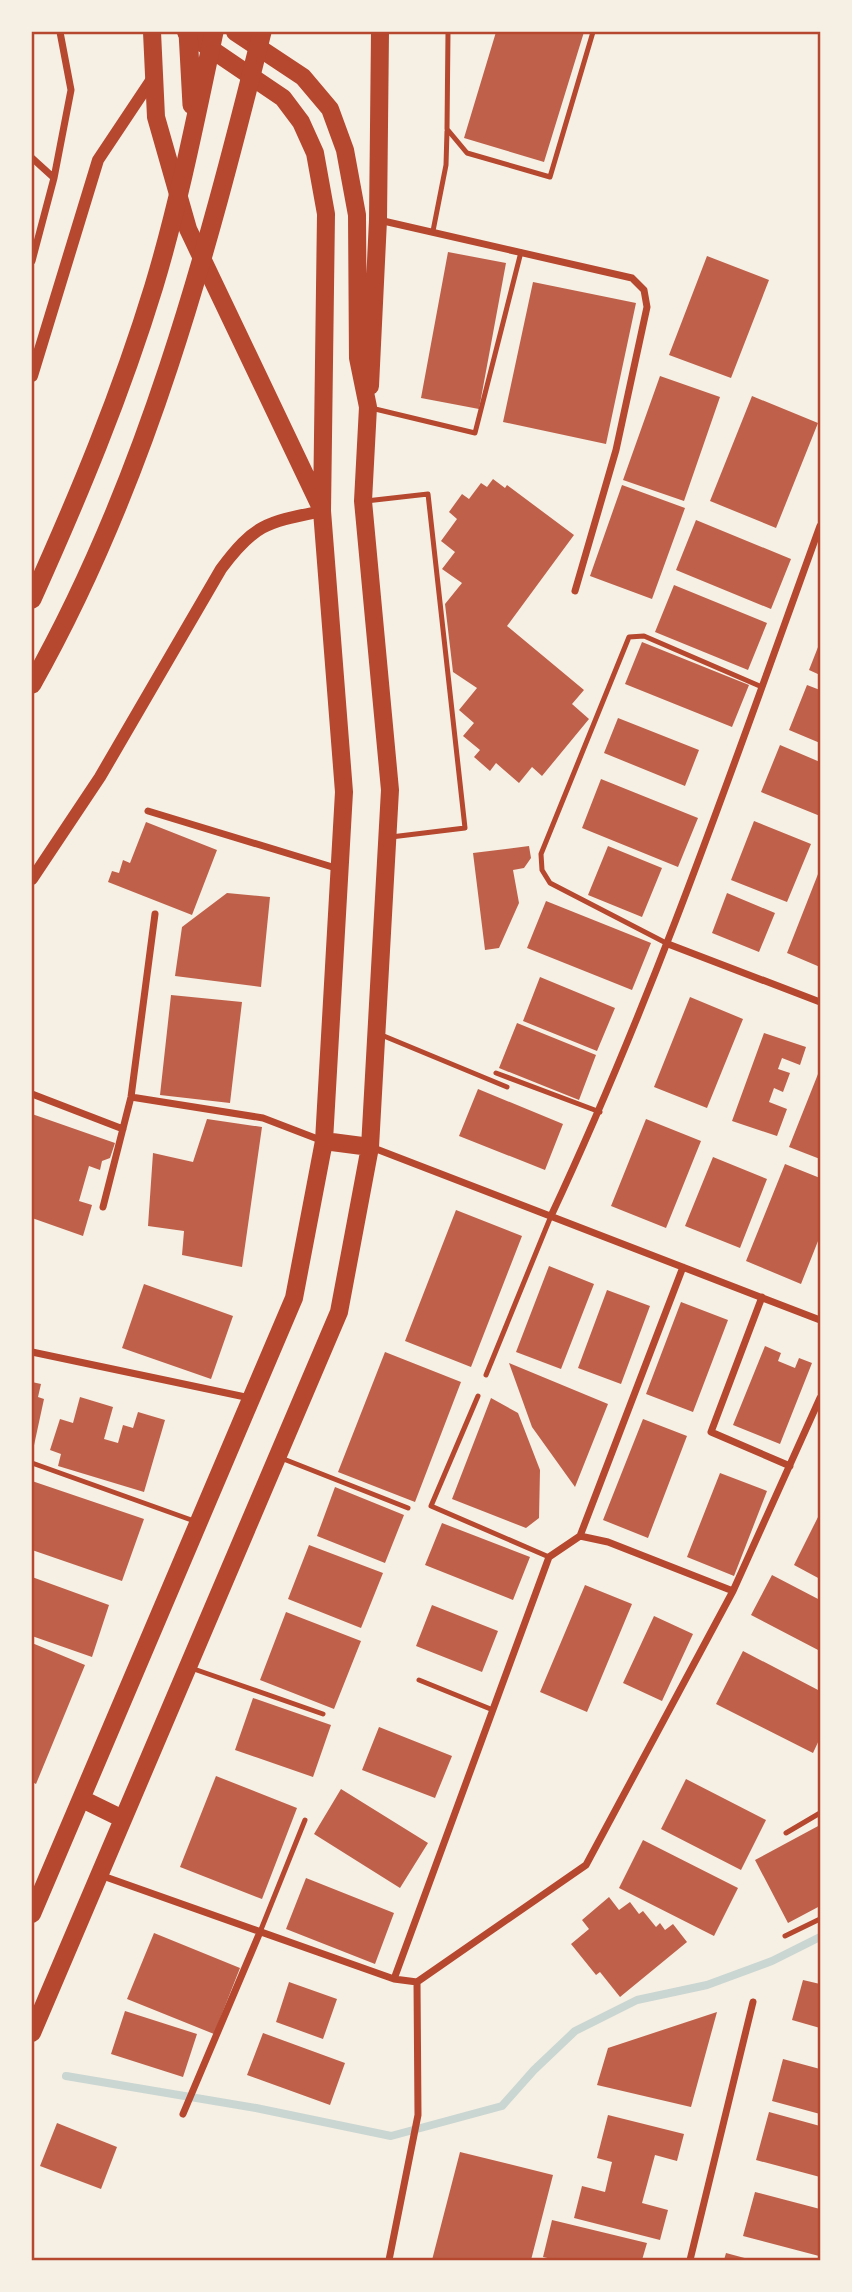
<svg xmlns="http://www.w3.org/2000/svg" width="852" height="2292" viewBox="0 0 852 2292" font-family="Cabin,sans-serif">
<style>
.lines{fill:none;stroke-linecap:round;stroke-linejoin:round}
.stream{stroke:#c9d6d2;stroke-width:8}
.building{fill:#bf614a}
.service{stroke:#b5482f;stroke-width:5}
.minor{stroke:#b5482f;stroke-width:7}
.tertiary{stroke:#b5482f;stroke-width:12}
.primary{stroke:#b5482f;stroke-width:18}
.trunk{stroke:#b5482f;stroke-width:19}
.neatline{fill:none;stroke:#b5482f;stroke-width:2.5}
</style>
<rect width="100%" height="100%" fill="#f6efe4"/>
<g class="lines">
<path class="stream" d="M66 2076 256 2108 391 2136 502 2106 534 2070 575 2031 637 2000 707 1985 772 1961 820 1937"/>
</g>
<path class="building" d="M496 32H584L544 162 464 138Z
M448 252 506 263 479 409 421 398Z
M707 256 769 280 731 378 669 355Z
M533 282 636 303 606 444 503 422Z
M660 376 720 397 684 501 623 480Z
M752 396 818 423 776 528 710 501Z
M493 479 505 488 507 485 574 535 507 626 584 690 572 704 589 719 542 776 532 767 519 783 496 763 490 771 474 757 480 750 463 736 474 723 459 710 477 688 453 672 445 604 462 583 442 569 455 552 441 541 457 519 449 512 462 494 469 499 481 483 487 487Z
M622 485 685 508 652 599 590 576Z
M696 520 791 559 771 609 676 570Z
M674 585 767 623 748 670 655 632Z
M642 642 749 685 732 727 625 684Z
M820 642V675L809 670Z
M807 685 820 690V743L789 730Z
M618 718 699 750 685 786 604 753Z
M780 745 820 762V816L761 792Z
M601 779 698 818 678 867 582 828Z
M754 821 811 844 787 902 731 880Z
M146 822 217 850 192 915 108 882 112 871 119 873 123 860 130 863Z
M529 846 531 858 524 868 513 870 519 903 499 948 485 950 473 853Z
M608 846 662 868 642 917 588 895Z
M820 869V967L787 953Z
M227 893 270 897 261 987 175 976 182 927Z
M727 893 775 913 759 952 712 933Z
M546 901 651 943 632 990 527 948Z
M540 977 615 1008 597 1051 523 1021Z
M171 995 242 1002 230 1103 160 1095Z
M690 997 743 1019 707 1108 654 1087Z
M517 1023 596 1055 579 1100 499 1068Z
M764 1033 806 1047 800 1065 782 1058 778 1069 790 1073 783 1092 774 1088 769 1102 787 1109 777 1136 732 1121Z
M820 1069V1159L789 1147Z
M478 1089 563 1124 545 1170 459 1136Z
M32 1114 115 1143 110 1158 102 1161 100 1170 89 1166 79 1201 92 1205 83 1236 32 1218Z
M207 1119 262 1127 242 1267 182 1255 184 1231 148 1226 153 1153 193 1162Z
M646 1119 701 1141 666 1228 611 1206Z
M713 1157 767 1179 740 1248 685 1226Z
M785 1164 820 1178V1236L801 1284 746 1261Z
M456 1210 522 1236 471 1367 405 1341Z
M549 1266 594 1284 561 1369 516 1352Z
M144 1284 233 1316 211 1379 122 1348Z
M607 1290 650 1306 621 1384 578 1368Z
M681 1302 728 1320 693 1412 646 1394Z
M765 1346 781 1353 778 1361 795 1368 799 1358 812 1363 780 1444 733 1425Z
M385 1352 461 1382 415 1502 338 1472Z
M509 1363 608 1404 575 1487 532 1427Z
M32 1382 41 1384 38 1397 44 1399 33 1450Z
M80 1397 113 1407 104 1439 118 1443 123 1425 133 1428 138 1412 165 1420 144 1492 58 1466 61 1454 50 1450 60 1419 73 1423Z
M491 1398 518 1413 540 1470 539 1518 526 1528 452 1499Z
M643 1419 687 1436 648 1538 603 1520Z
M720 1473 767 1491 734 1576 687 1557Z
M32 1481 144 1519 122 1581 32 1550Z
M335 1487 404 1515 385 1563 317 1536Z
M820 1513V1579L794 1565Z
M442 1523 530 1557 513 1600 425 1565Z
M309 1545 383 1573 361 1628 288 1599Z
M772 1575 820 1600V1651L751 1615Z
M32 1577 109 1605 92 1657 32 1636Z
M585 1585 632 1604 587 1712 540 1692Z
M432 1605 498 1631 482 1672 416 1646Z
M286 1612 361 1641 334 1709 260 1680Z
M654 1616 693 1634 662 1701 623 1683Z
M32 1643 85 1665 36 1784 32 1782Z
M743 1651 820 1691V1738L813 1753 716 1704Z
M253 1698 331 1725 313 1777 235 1750Z
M379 1727 452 1756 435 1798 362 1770Z
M216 1776 297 1808 262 1899 180 1867Z
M686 1779 766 1820 741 1870 661 1829Z
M341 1789 428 1843 400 1888 314 1834Z
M820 1825V1906L788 1923 755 1860Z
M643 1840 738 1888 714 1936 619 1888Z
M306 1878 394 1913 375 1964 286 1929Z
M609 1897 619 1910 630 1902 639 1914 643 1911 656 1927 660 1923 665 1930 673 1924 687 1942 620 1997 600 1972 596 1975 571 1944 589 1929 582 1920Z
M154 1933 240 1968 214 2034 127 1999Z
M803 1980 820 1984V2028L792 2020Z
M289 1982 337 1999 323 2039 276 2022Z
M125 2011 197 2034 183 2077 111 2054Z
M717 2012 691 2107 597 2085 608 2048Z
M263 2033 345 2063 330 2105 247 2075Z
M783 2059 820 2069V2114L772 2101Z
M769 2112 820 2126V2177L756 2160Z
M608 2115 684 2134 677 2161 655 2155 642 2203 668 2210 660 2240 574 2218 582 2186 605 2192 612 2162 597 2158Z
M57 2123 117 2147 101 2189 40 2166Z
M460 2152 553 2175 531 2260H432Z
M755 2192 820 2209 819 2256 743 2236Z
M552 2220 647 2243 642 2260H556L543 2257Z
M726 2253 752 2260H724Z"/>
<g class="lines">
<path class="service" d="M448 32 447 129 467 153 550 177 593 32
M433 231 446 165 447 131
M371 408 475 433 521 252
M366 501 428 494 465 828 391 837
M668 944 550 883 542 870 541 854 629 637 644 636 762 687
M379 1034 507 1087
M496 1073 600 1112
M486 1375 551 1216
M478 1396 431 1506 549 1557
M281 1458 408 1508
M32 1463 197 1522
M191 1668 323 1714
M419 1680 493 1710
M786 1833 820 1813
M260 1932 305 1820
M785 1936 820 1919"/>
<path class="minor" d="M32 158 54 178 32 261
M54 178 71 90 60 32
M379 220 632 278 644 290 647 307 616 450 575 591
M148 811 339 869
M668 944 820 1002
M32 1094 123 1129
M131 1097 263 1118 323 1141
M371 1147 820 1320
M103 1207 131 1097 155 914
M551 1216C656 992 736 758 820 526
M762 1297 711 1432 790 1466
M32 1352 250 1398
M580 1536 683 1267
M100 1875 394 1979 417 1982 586 1865 733 1591 820 1398
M394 1979 549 1557 580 1536 608 1542 733 1591
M183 2114 260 1932
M389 2260 418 2115 417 1982
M690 2260 753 2002"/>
<path class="tertiary" d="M32 376 98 160 154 76
M32 879 100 777 221 569C255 523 268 522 322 511"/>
<path class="primary" d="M152 32 156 117 188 229 321 508
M370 386 378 220 380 32
M324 1141 370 1147
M82 1799 123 1819
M32 1914 294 1298 324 1141 344 792 322 511 326 214 315 153 301 122 283 98 186 32
M32 2033 339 1312 370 1147 390 790 363 501 368 407 358 358 357 215 345 150 330 109 303 77 235 32"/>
<path class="trunk" d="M188 32 192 105
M32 599C78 497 121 394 154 286 179 203 196 117 214 32
M32 684C146 482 206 256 262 32"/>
</g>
<rect width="852" height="2292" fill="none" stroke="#f6efe4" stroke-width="66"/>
<rect x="33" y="33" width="786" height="2226" class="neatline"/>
</svg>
